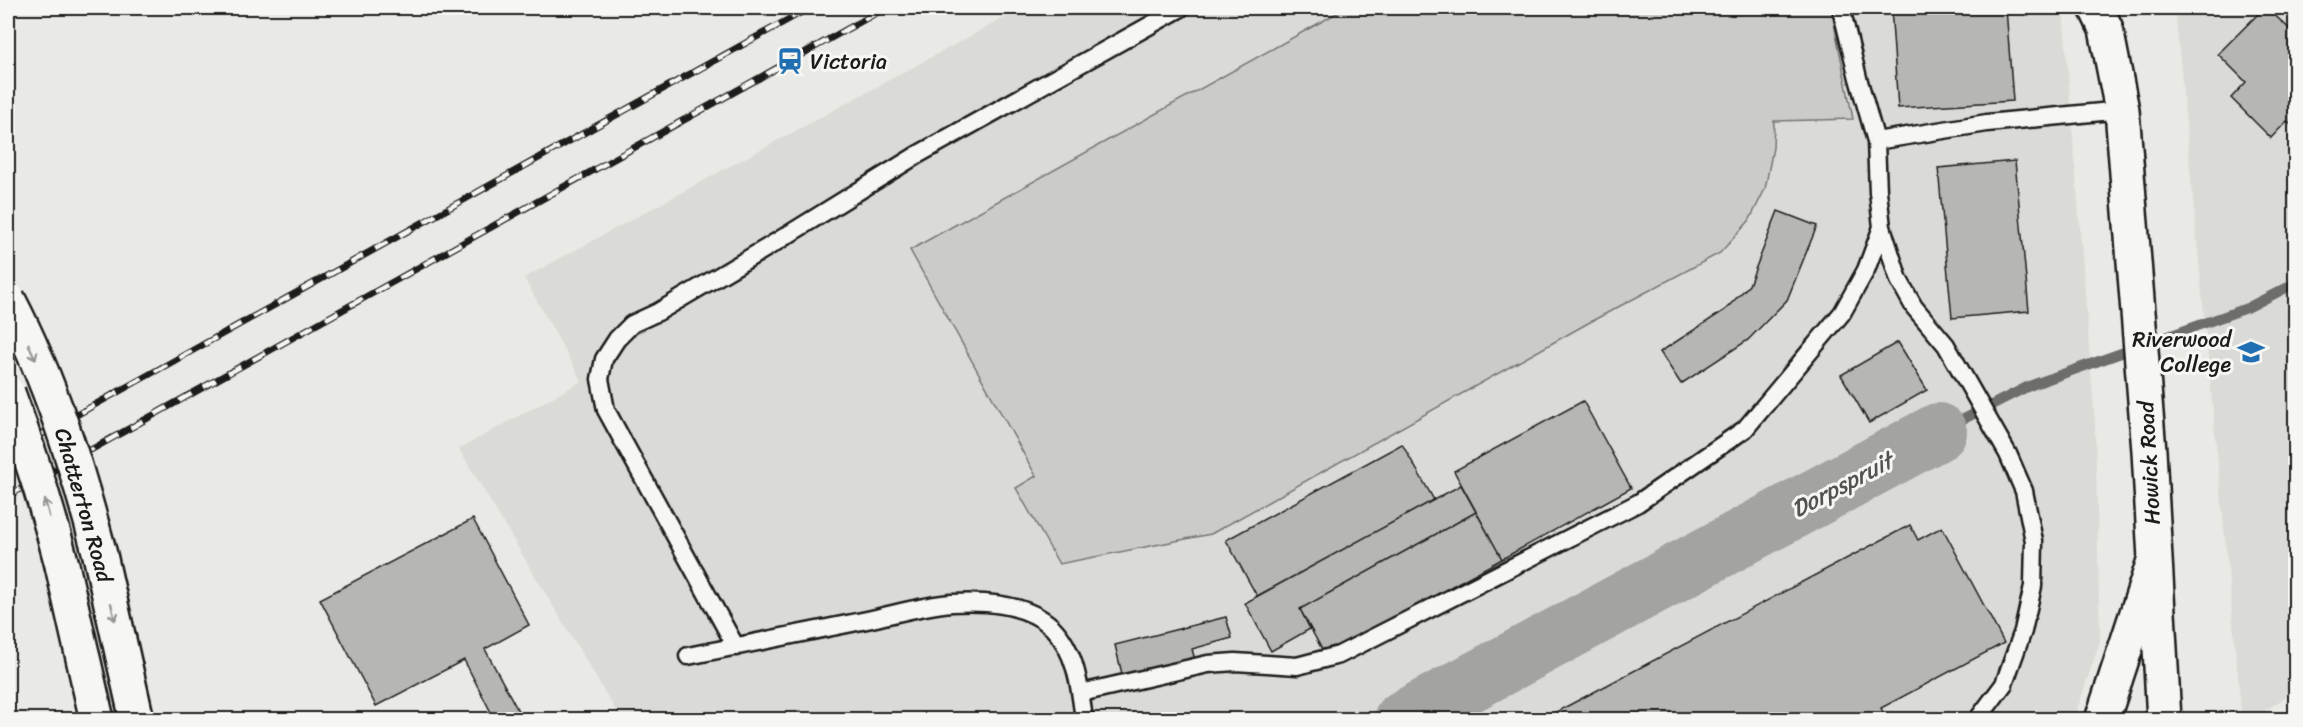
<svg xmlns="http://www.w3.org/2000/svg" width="2303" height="727" viewBox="0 0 2303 727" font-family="Sriracha,sans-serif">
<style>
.built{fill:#dadad6}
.grass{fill:#cbcbc7;stroke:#747472;stroke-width:1.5}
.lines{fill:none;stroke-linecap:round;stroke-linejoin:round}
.stream{stroke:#6d6d6c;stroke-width:10}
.river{stroke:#a3a3a1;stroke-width:58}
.building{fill:#b6b6b3;stroke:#1c1c1c;stroke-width:1.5}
.lane-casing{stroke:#1c1c1c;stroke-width:21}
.street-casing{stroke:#1c1c1c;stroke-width:38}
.secondary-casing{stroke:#1c1c1c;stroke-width:38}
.primary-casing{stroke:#1c1c1c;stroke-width:38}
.lane{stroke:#f6f6f2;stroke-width:16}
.street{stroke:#f6f6f2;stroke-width:33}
.secondary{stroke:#f6f6f2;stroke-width:33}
.primary{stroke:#f6f6f2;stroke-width:33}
.rail-casing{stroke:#1c1c1c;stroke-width:7}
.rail{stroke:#f6f6f2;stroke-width:4.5;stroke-dasharray:14;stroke-linecap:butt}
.secondary-bridge-casing{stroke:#1c1c1c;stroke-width:38;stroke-linecap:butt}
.secondary-bridge{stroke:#f6f6f2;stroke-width:33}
.oneway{stroke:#949492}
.labels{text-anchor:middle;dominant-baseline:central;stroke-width:6;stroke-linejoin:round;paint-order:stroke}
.poi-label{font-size:22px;fill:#1c1c1c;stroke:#f6f6f2;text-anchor:start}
.street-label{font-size:22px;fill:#1c1c1c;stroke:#f6f6f2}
.water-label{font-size:24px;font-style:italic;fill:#525251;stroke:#f6f6f2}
</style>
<rect width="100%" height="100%" fill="#e9e9e5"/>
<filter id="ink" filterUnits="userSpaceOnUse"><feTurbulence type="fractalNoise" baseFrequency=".0167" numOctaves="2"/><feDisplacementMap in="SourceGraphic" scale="12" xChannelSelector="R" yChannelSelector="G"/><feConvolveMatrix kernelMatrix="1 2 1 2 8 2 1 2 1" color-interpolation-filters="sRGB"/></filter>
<g filter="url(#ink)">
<path class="built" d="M1022 8H2063L2095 424 2100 641 2074 719H621L459 449 582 381 524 278Z
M2175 8H2295V691L2252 719H2242Z"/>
<path class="grass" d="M1346 8H1831L1853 119 1774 121 1773 148 1765 189 1749 221 1720 253 1590 322 1211 534 1059 564 1016 488 1036 476 910 250Z"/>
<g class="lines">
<path class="stream" d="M1938 432 2029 386 2247 308 2296 283"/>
<path class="river" d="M1402 720 1938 432"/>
</g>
<path class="building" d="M1891 8H2006L2013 101 1898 108Z
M2264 8H2267L2296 35V129L2287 121 2271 138 2231 98 2246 82 2218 54Z
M2015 161 2029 311 1952 318 1938 168Z
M1778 211 1817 226 1787 300 1748 340 1681 384 1660 352 1725 310 1749 285Z
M1898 342 1927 390 1869 423 1841 375Z
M1583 401 1631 488 1502 559 1454 471Z
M1402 444 1434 500 1257 596 1226 540Z
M1461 485 1476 512 1300 609 1310 629 1271 651 1245 603Z
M1476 512 1502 559 1325 655 1300 609Z
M473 519 529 625 485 649 523 720H495L464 660 376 706 320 599Z
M1910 525 1918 540 1942 527 2004 643 1881 708 1887 720H1541Z
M1226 617 1232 638 1192 649 1195 660 1123 678 1115 645Z"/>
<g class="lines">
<defs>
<path id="lane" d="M1841 8 1858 78 1876 141 1878 192 1882 227 1899 280 1914 307 1946 345 2008 454 2024 491 2034 541 2033 586 2023 631 2004 684 1977 720
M1876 141 1987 123 2122 110
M736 647 606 410 600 379 604 359 617 339 632 324 658 312 768 247 917 155 1181 8
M688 656C748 644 808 632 867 620 895 614 924 605 952 603 985 601 1026 603 1052 627 1076 651 1080 687 1084 720
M1081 693 1208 664 1235 662 1297 666 1339 655 1638 503 1745 429 1842 313 1866 270 1882 227"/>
<path id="street" d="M2102 720 2154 561"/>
<path id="secondary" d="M100 555 137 720
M62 565 97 720"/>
<path id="primary" d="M2096 8 2106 29 2122 110 2149 451 2164 720"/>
</defs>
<use href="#lane" class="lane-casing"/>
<use href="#street" class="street-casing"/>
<use href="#secondary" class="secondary-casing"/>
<use href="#primary" class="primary-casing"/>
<use href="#lane" class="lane"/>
<use href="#street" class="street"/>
<use href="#secondary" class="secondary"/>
<use href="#primary" class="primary"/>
<defs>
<path id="rail" d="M8 453 809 8
M8 496 885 8"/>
</defs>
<use href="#rail" class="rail-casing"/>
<use href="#rail" class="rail"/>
<defs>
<path id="secondary-bridge" d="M8 299C50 379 77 467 100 555
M8 393C29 450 47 506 62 565"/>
</defs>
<use href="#secondary-bridge" class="secondary-bridge-casing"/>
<use href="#secondary-bridge" class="secondary-bridge"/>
</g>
<defs><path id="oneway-shaft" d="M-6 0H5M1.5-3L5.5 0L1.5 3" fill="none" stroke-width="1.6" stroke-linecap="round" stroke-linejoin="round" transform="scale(1.5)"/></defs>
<g class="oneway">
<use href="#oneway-shaft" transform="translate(32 352) rotate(66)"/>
<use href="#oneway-shaft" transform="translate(47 508) rotate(-105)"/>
<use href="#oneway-shaft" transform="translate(113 612) rotate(77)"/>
</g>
</g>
<defs>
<symbol id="station-bare" viewBox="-9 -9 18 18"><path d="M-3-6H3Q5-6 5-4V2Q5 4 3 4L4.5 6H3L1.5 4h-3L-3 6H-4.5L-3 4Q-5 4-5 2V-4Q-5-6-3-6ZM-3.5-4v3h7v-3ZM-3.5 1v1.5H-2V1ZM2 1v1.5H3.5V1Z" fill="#1f6fb2" stroke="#f6f6f2" stroke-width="2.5" paint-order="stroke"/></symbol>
<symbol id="school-bare" viewBox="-9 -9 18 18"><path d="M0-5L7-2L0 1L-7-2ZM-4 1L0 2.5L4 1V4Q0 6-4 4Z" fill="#1f6fb2" stroke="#f6f6f2" stroke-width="2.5" paint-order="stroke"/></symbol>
</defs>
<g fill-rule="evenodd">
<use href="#station-bare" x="771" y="42" width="38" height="38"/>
<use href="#school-bare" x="2232" y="333" width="38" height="38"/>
</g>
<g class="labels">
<g class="poi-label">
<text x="810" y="61">Victoria</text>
<text x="2231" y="339" text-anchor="end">Riverwood<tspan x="2231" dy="25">College</tspan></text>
</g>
<g class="street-label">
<text transform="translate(2149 463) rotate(-93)">Howick Road</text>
<text transform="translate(84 505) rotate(74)">Chatterton Road</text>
</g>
<g class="water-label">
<text transform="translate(1842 485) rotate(-28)">Dorpspruit</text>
</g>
</g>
<rect width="2303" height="727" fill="none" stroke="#f6f6f2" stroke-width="30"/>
<rect x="15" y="15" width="2273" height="697" fill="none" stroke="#1c1c1c" stroke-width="2" filter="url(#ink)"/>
</svg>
